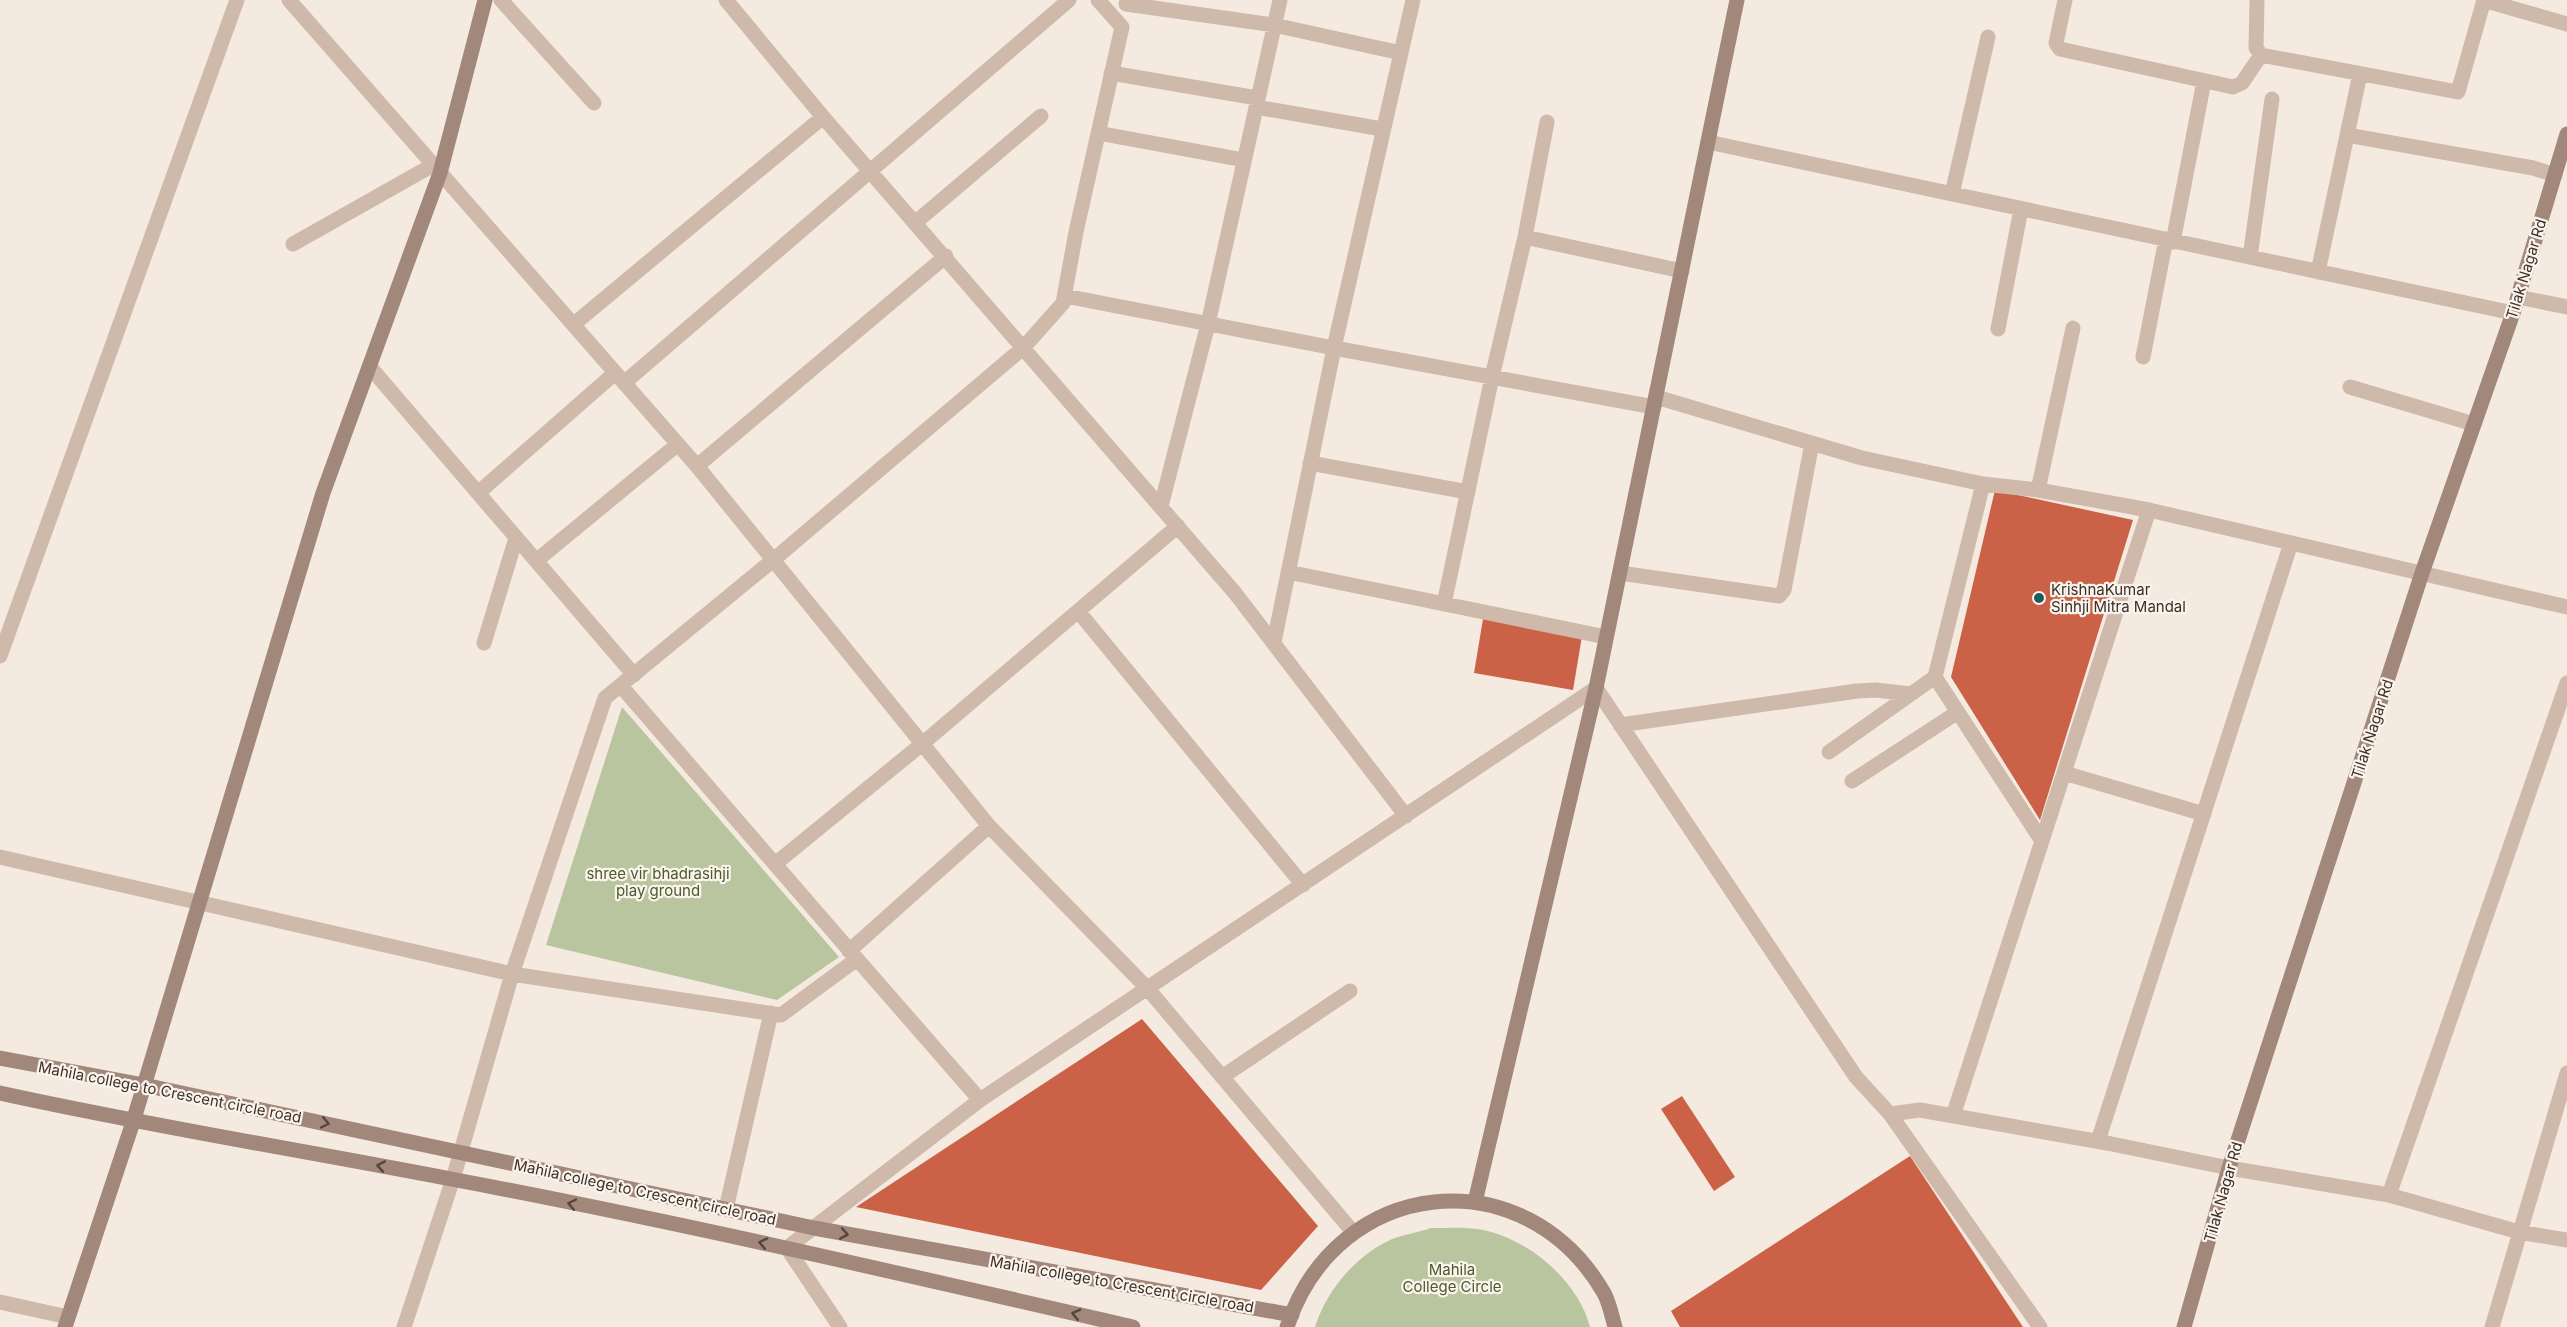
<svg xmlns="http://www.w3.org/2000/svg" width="2567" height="1327" viewBox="0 0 2567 1327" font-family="Inter,sans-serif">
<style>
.green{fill:#b9c59e}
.building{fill:#cb6247}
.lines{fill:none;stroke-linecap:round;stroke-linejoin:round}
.street{stroke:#ceb9ab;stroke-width:15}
.secondary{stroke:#a2887b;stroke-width:15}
.oneway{stroke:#55453e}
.poi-dot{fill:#1d5d5f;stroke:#fbf4ed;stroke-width:2}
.labels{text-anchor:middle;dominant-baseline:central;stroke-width:4.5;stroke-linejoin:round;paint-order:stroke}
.street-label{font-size:15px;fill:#3b2f2a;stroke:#fbf4ed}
.poi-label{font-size:15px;fill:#3b2f2a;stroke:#fbf4ed;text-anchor:start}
.park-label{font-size:15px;fill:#4c5b2c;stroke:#fbf4ed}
</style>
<rect width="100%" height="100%" fill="#f4eae0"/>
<path class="green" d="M622 707 839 957 777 1000 546 945Z
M1431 1228C1446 1228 1462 1227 1477 1229 1526 1236 1578 1280 1590 1327H1315C1326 1292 1353 1259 1386 1242 1399 1235 1417 1233 1431 1228Z"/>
<path class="building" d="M1995 490 2133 520 2040 820 1951 677Z
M1483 619 1582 636 1573 690 1474 673Z
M1142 1019 1318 1226 1261 1290 856 1207Z
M1682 1096 1735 1177 1714 1191 1661 1109Z
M1910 1156 2023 1327H1680L1671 1311Z"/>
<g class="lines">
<path class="street" d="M289 0 697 466 989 826 1148 989 1353 1232
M501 0 594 103
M726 0 823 117 1235 593 1406 816
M2065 0 2056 43 2060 49 2233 87 2242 83 2261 55
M2257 0 2256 48 2261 55 2458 92 2484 0
M2483 0 2567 24
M1126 4 1274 25 1401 53
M1111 73 1257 98
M1256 107 1382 129
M1098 133 1244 160
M2347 135 2533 168 2555 175
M1708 142 2513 313
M1952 194 1988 37
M916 222 1041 116
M1525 237 1682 271
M2173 242 2204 81
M293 244 433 165
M2250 257 2272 99
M2318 272 2360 74
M1065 296 1334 348 1413 0
M2518 297 2567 307
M574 324 823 117
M1998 329 2021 209
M2143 357 2166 239
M370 367 634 675
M624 383 1069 0
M2350 387 2474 424
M1656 397 1862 458 1983 484 2038 490 2149 510 2567 607
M1310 463 1468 492
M697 466 946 256
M1983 484 1935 677 2042 841
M2038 490 2073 328
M478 493 615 373
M1161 506 1208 324 1280 0
M536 561 678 444
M1288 572 1606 637
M1620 573 1779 596 1784 590 1812 443
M1444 604 1492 377 1525 237 1547 122
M1078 611 1303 885
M1274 642 1334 348 1654 407
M484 643 516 538
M0 656 237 0
M1620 725 1857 691 1876 690 1910 694
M1829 752 1935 677
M2064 773 2204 814
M1852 781 1958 712
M0 857 512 974 781 1015 857 959 621 686
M775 864 922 744 1178 526
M849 951 989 826
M857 959 980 1100
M1222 1077 1350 991
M1890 1114 1920 1110 2107 1143 2229 1168 2389 1195 2519 1232 2567 1240
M1953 1116 2149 510
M2098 1141 2291 543
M2389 1195 2567 683
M726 1209 771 1013
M0 1302 68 1317
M404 1327 453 1179 512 974 605 698 772 561 1024 347 1063 303 1076 232 1122 27 1098 0
M840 1327 787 1248 980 1100 1596 688 1856 1077 1890 1114 2040 1327
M2492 1327 2567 1073"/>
<path class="secondary" d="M0 1058 144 1085 814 1228 1292 1315
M0 1093C150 1126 301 1150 451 1179 680 1222 907 1275 1133 1327
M1475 1202 1596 688 1737 0
M65 1327 133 1122 323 493 440 173 485 0
M1287 1327C1336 1177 1524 1155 1604 1293 1609 1302 1612 1316 1615 1327
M2184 1327 2229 1168 2422 573 2513 313 2567 134"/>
</g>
<defs><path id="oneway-chevron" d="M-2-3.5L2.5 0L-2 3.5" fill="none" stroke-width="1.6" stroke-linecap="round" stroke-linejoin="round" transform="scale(1.5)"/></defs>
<g class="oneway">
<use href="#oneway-chevron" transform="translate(325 1123) rotate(12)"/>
<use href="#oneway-chevron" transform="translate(381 1166) rotate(-170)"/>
<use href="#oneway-chevron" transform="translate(572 1204) rotate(-168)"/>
<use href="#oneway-chevron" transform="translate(844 1234) rotate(10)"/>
<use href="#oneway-chevron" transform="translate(763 1243) rotate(-168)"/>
<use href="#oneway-chevron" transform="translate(1076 1314) rotate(-167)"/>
</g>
<circle class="poi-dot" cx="2039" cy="598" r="6"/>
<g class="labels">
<g class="street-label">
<text transform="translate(2526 269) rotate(-73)">Tilak Nagar Rd</text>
<text transform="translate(2372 729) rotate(-72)">Tilak Nagar Rd</text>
<text transform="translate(170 1092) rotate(11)">Mahila college to Crescent circle road</text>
<text transform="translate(645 1192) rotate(12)">Mahila college to Crescent circle road</text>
<text transform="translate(2223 1192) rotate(-74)">Tilak Nagar Rd</text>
<text transform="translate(1122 1284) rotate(10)">Mahila college to Crescent circle road</text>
</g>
<g class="poi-label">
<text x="2051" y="589">KrishnaKumar<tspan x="2051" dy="17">Sinhji Mitra Mandal</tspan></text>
</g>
<g class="park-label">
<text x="658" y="873">shree vir bhadrasihji<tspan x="658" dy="17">play ground</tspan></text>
<text x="1452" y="1269">Mahila<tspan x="1452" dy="17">College Circle</tspan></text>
</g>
</g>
</svg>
